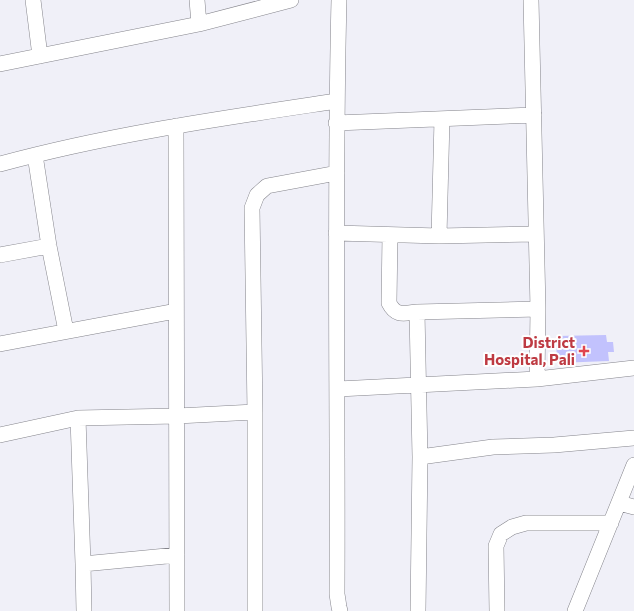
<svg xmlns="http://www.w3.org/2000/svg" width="634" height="611" viewBox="0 0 634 611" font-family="Commissioner,sans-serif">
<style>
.building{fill:#c2c2fd}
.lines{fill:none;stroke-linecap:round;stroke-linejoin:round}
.minor-casing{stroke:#84848b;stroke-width:16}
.minor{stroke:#fff;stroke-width:15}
.health-dot{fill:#e0444e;stroke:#fefefe;stroke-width:1.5}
.labels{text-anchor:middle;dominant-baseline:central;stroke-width:4;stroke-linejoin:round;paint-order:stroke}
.health-label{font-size:15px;font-weight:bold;fill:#be3a42;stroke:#fefefe;text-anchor:end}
</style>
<rect width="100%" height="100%" fill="#f0f0f8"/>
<path class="building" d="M606 335 607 342H613L614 352H608L609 361 557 363 556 336Z"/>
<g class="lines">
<defs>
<path id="minor" d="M33 0 40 56
M197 0 199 24
M339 0C334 198 338 396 337 594L339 607 340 611
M531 0 538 309 537 379
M0 64 199 24 291 0
M336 123 534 115
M176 126 177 611
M35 155 49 246 66 331
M0 164C110 134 224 118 337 101
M336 233 439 236 535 234
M390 235 389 303C396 317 404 313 417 312L538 309
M439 236 442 119
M0 255 49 246
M417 312 420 457 418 611
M0 344 176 311
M338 389 537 379 634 368
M78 418 177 416 255 412
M0 435 78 418 83 564 84 611
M420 457 493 447 554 445 634 438
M619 503 634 507
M83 564 177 555
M255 611V412L252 208 257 195 267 186 337 173
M497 611 496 546 501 534 512 527 526 523H611
M575 611 634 465"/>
</defs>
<use href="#minor" class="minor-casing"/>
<use href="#minor" class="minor"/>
</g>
<path class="health-dot" d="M582 345h4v4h4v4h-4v4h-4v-4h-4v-4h4z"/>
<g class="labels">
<g class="health-label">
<text x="575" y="342">District<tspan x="575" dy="17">Hospital, Pali</tspan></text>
</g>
</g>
</svg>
